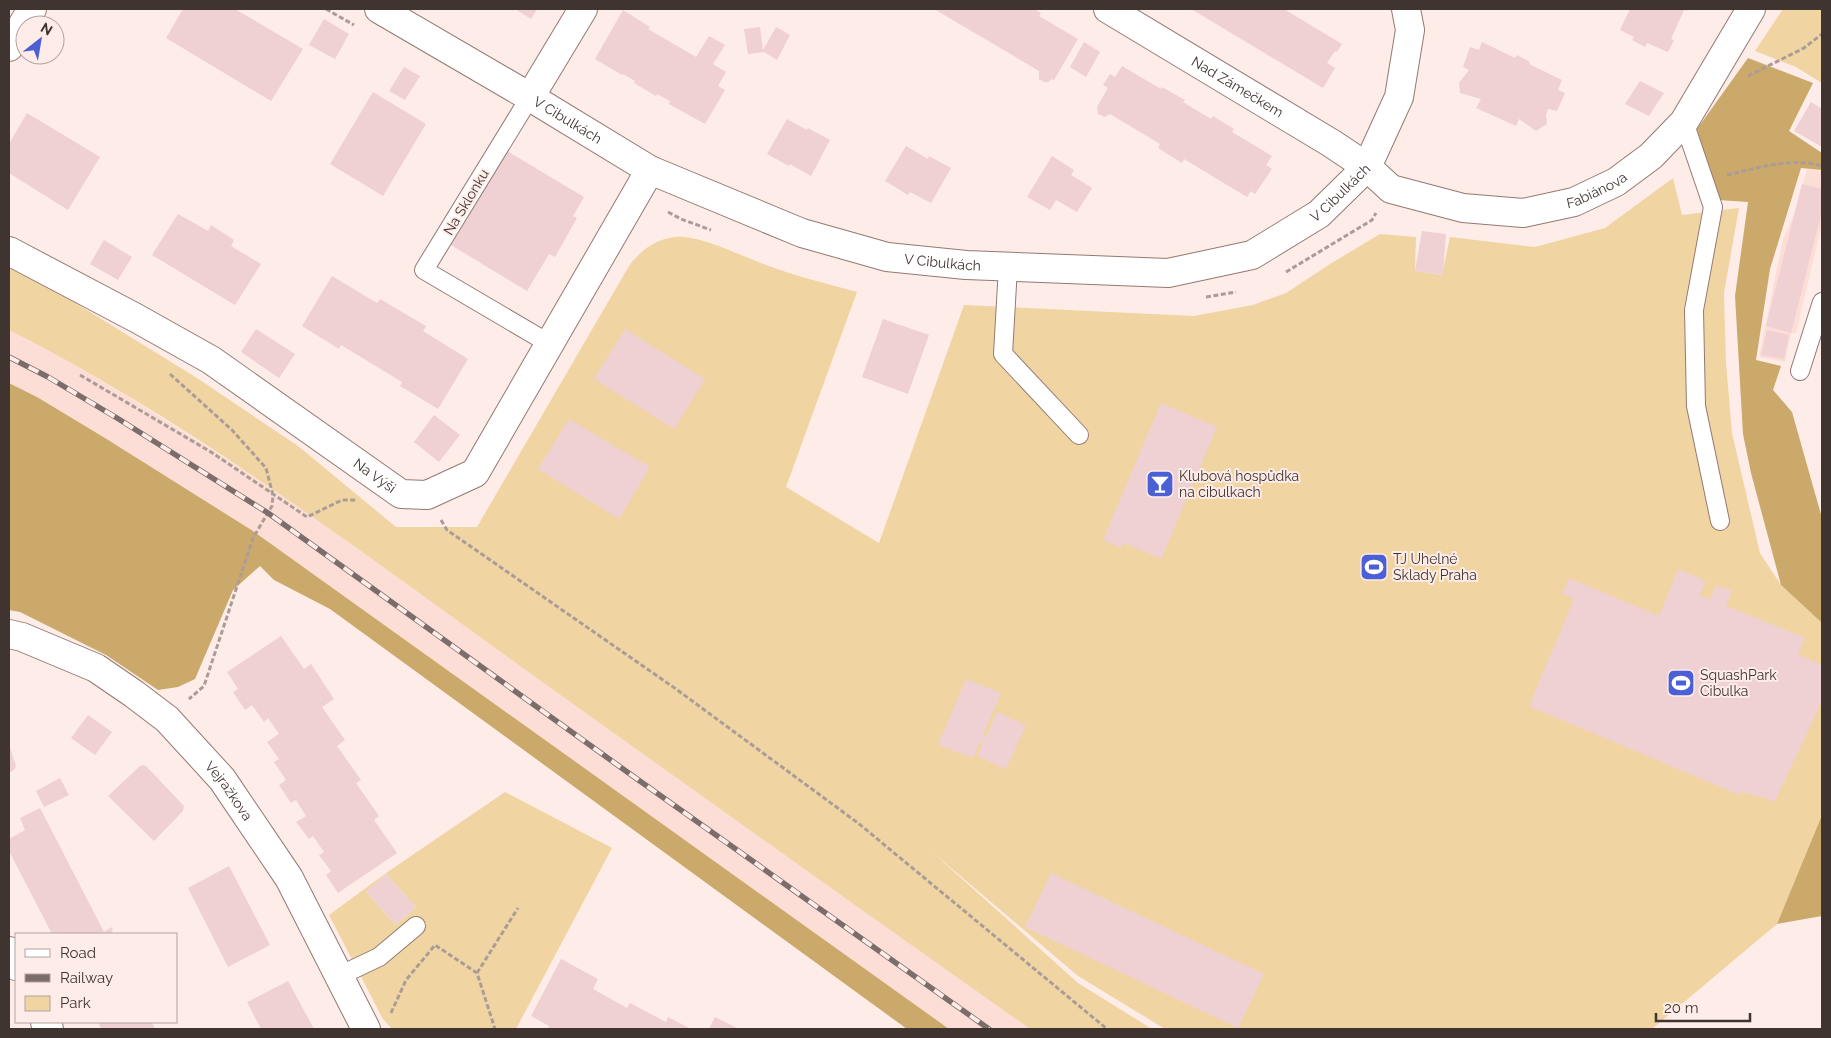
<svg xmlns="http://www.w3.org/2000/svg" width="1831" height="1038" viewBox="0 0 1831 1038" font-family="Raleway,sans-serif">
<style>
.built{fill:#fdded6}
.green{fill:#f0d5a3;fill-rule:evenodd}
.forest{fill:#caa96a}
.building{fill:#efd0d3}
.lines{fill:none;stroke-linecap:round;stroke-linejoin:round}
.service-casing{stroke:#947972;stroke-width:20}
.minor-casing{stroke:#947972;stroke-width:30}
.path{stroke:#ab9c98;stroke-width:3;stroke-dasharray:5 2.5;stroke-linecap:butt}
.service{stroke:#fff;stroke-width:18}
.minor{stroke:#fff;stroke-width:28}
.rail-casing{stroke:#7b6d6a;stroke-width:5.5}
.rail{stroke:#feece8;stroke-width:4;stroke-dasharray:11;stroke-linecap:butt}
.labels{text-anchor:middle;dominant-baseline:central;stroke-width:4;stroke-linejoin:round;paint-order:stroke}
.street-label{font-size:14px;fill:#403431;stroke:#feece8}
.poi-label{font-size:14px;fill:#403431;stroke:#feece8;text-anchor:start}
</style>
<rect width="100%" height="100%" fill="#feece8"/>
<path class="built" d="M1807 169 1822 171V224L1796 333H1791L1785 362 1759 357 1783 239 1795 212Z
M9 330 59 356 129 397 279 492 1030 1029H949L253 531 105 438 37 397 9 383Z"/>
<path class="green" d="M1783 9H1822V83L1796 67 1755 51Z
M1673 178 1682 215 1739 208 1724 293 1726 363 1732 433 1760 553 1781 585 1822 623V815L1777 924 1652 1029H1165L1078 976 931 851 1078 983 1152 1029H1030C852 903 675 777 498 650 340 536 183 418 9 330V268L43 283 197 378 298 446 396 527H477L629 266C642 248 662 235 685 237 706 239 740 255 761 263 792 275 825 283 857 292L786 487 879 543 964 305 1194 316 1253 305 1286 293 1330 264 1380 234 1416 237 1415 271 1442 275 1450 237 1535 247 1605 228Z
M505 792 612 848 516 1029H392L383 1019 329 915 389 871ZM386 874 416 907 396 925 366 892Z"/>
<path class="forest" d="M1748 58 1813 83 1789 131 1822 153V170L1801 168 1770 269 1756 360 1781 366 1773 390 1792 412 1822 518V623L1781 585 1751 473 1743 434 1735 296 1748 202 1718 200 1697 129Z
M9 383 37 397 105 438 253 531 949 1029H907L330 609 274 580 260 566 233 590 195 679 178 687 158 690 106 655 20 612 9 610Z
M1822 815V916L1777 924Z"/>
<path class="building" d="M183 9H235L303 49 271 101 166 38Z
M515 9H537L531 19Z
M934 9H1034L1041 13 1039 16 1078 39 1054 80 1052 79 1048 82H1044L1039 79V71Z
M1191 9H1284L1342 44 1337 52 1335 51 1327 63 1335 68 1323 88Z
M1630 9H1688L1687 11 1684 10 1671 39 1674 40 1668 52 1647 43 1645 47 1632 40 1634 37 1620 30Z
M623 10 650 27 648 29 696 57 709 36 725 45 713 64 726 72 718 86 725 90 705 124 669 104 670 101 657 94 656 96 634 83 635 81 623 74 622 75 595 59Z
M324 19 349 34 335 59 309 45Z
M760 27 763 50 776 27 790 35 777 60 764 52 748 54 744 29Z
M1084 42 1100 52 1086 77 1070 67Z
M1482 42 1515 58 1517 55 1530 62 1529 64 1562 80 1558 90 1565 93 1557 111 1548 109 1546 115 1547 124 1536 131 1519 119 1516 126 1476 108 1481 99 1460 93 1459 83 1469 70 1463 67 1470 47 1479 50Z
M1122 66 1161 89 1162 87 1185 100 1183 102 1211 119 1213 116 1234 129 1232 132 1272 156 1266 165 1272 169 1255 194 1251 191 1247 197 1184 159 1182 163 1158 148 1160 144 1110 114 1105 117 1098 114 1097 107 1108 88 1103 85 1110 74 1115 77Z
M404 67 420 76 405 100 389 91Z
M1640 81 1664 93 1649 116 1625 104Z
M373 92 426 124 383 196 330 164Z
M1811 102 1822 109V147L1794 131Z
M27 113 100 157 68 210 9 173V144Z
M787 119 807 130 808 128 830 140 811 176 790 164 789 166 767 154Z
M906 146 928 159 929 156 951 168 931 203 910 192 908 195 885 181Z
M507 151 584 197 573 216 577 218 555 257 549 254 527 291 451 245Z
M1052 156 1074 170 1071 175 1092 188 1077 212 1056 200 1050 210 1027 197Z
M1802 184 1822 189V211L1791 333 1766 326Z
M178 214 208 231 211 225 234 240 231 246 261 264 235 305 152 255Z
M1422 231 1446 234 1443 275 1415 271Z
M104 240 132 257 118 280 90 264Z
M332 276 377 303 380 299 426 326 423 331 468 359 438 409 400 386 402 382 341 345 339 349 302 326Z
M883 319 929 335 908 394 862 377Z
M256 329 295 354 279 378 241 352Z
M625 329 705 379 674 429 594 379Z
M1767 330 1789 335 1784 359 1761 355Z
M1161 403 1217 427 1161 559 1124 543 1121 548 1103 540Z
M434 415 460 435 439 462 414 442Z
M569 419 650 467 619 519 538 469Z
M1678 569 1706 581 1700 595 1710 599 1716 585 1732 591 1726 606 1805 638 1798 655 1822 665V701L1775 801 1741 792 1739 795 1529 706 1574 599 1562 594 1569 578 1659 616Z
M281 636 304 669 311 664 334 699 322 707 345 740 337 746 361 780 356 783 379 816 374 820 397 853 338 893 326 875 331 871 319 855 324 852 313 836 309 839 296 822 306 816 296 800 291 803 279 785 286 780 274 762 279 759 267 742 279 734 268 718 264 722 252 705 245 710 233 692 238 689 227 672Z
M966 679 1001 693 983 735 986 737 997 712 1026 725 1006 769 977 756 983 743 980 742 973 758 938 745Z
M88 715 112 732 95 755 71 738Z
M9 745 16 766 14 770 9 773Z
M142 765 146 766 184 806 183 811 154 841 108 796 140 766Z
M60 778 69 795 44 807 36 791Z
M40 808 104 932 112 927 113 929 111 930 114 934H52L9 851V839L25 830 20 818Z
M229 866 270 945 228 967 188 888Z
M1051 873 1264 974 1238 1028 1025 927Z
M386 874 416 907 396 925 366 892Z
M561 959 598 979 593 989 627 1008 630 1003 666 1022 668 1017 691 1029H547L549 1026 531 1016Z
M288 981 314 1029H261L247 1002Z
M715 1017 739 1029H709Z
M98 1022H152L155 1029H101Z"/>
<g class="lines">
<defs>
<path id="service" d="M530 97 424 270 550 344
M1684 122 1713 207 1694 310 1696 406 1720 521
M1008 267 1003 354 1079 435
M1800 371 1822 302
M339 976 379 957 416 926"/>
<g id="minor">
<path id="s1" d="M379 9 530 97 650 170 802 233 887 257 966 265 1168 273 1252 255 1319 214 1367 167 1399 97 1410 30 1406 9"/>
<path id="s2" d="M1108 9 1331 143 1367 167 1391 189 1463 208 1523 213 1574 202 1616 182 1651 156 1684 122 1751 9"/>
<path d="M9 47 32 9"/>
<path d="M530 97 583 9"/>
<path id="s3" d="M9 251 136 318 211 360 401 494 427 495 475 473 650 170"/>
<path id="s4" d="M9 634 22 637 96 668 134 694 167 719 222 779 289 878 366 1029"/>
<path d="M9 951 16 966"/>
<path d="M45 1022 49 1029"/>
</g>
</defs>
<use href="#service" class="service-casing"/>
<use href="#minor" class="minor-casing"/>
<path class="path" d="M326 9 354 25
M1748 76 1804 48 1822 34
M1727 175C1757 168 1792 157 1822 166
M668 212 681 219 711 230
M1286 272 1372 220 1376 213
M1206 297 1236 292
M170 374 232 430 266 468 273 495 272 506 253 538 204 686 189 699
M80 375 211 452 307 517 342 500H357
M441 520 447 530 676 689 858 823 1107 1029
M477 973 518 908
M391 1013 406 980 435 945 477 973 495 1029"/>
<use href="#service" class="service"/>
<use href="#minor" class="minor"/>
<defs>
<path id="rail" d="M9 357 48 377 117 418 268 513 630 774 989 1029"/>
</defs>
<use href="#rail" class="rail-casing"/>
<use href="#rail" class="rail"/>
</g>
<defs>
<symbol id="bar-square" viewBox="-11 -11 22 22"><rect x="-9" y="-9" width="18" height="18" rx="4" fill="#4c60d5" stroke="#feece8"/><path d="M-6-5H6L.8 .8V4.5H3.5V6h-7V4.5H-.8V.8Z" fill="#fff"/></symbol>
<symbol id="stadium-square" viewBox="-11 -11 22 22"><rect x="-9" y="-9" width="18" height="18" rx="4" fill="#4c60d5" stroke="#feece8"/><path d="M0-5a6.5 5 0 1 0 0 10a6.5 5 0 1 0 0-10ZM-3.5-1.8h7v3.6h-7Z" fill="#fff"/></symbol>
</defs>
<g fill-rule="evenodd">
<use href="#bar-square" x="1144" y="468" width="32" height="32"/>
<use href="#stadium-square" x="1358" y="551" width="32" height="32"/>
<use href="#stadium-square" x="1665" y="667" width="32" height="32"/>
</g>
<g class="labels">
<g class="street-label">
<text stroke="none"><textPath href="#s2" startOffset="151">Nad Zámečkem</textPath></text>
<text stroke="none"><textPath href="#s1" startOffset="219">V Cibulkách</textPath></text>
<text stroke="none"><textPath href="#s2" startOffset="548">Fabiánova</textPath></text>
<text stroke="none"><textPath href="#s1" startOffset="1044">V Cibulkách</textPath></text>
<text transform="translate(466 202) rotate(-59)">Na Sklonku</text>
<text stroke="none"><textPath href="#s1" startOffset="624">V Cibulkách</textPath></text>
<text stroke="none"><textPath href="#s3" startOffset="430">Na Výši</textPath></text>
<text stroke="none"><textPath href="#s4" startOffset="276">Vejražkova</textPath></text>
</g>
<g class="poi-label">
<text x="1179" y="476">Klubová hospůdka<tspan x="1179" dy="16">na cibulkach</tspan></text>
<text x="1393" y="559">TJ Uhelné<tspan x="1393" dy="16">Sklady Praha</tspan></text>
<text x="1700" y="675">SquashPark<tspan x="1700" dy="16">Cibulka</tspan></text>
</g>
</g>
<rect width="1831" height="1038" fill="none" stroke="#403431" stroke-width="20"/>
<rect x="15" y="933" width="162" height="90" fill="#feece8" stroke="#b2a29f"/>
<rect x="25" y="949" width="25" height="8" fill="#ffffff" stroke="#b2a29f"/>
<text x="60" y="958" font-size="15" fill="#403431">Road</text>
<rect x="25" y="974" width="25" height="8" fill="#7b6d6a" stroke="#b2a29f"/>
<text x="60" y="983" font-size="15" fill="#403431">Railway</text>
<rect x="25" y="996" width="25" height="15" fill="#f0d5a3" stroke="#b2a29f"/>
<text x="60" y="1008" font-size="15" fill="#403431">Park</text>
<g transform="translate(40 40) rotate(31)"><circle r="24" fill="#feece8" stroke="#b2a29f"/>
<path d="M0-4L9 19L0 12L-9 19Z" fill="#4c60d5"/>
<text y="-8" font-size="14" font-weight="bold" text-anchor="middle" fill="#403431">N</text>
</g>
<path d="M1656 1013v8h94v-8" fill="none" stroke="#403431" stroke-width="2.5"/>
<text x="1664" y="1013" font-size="15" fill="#403431" stroke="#feece8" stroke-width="4" paint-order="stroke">20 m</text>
</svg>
